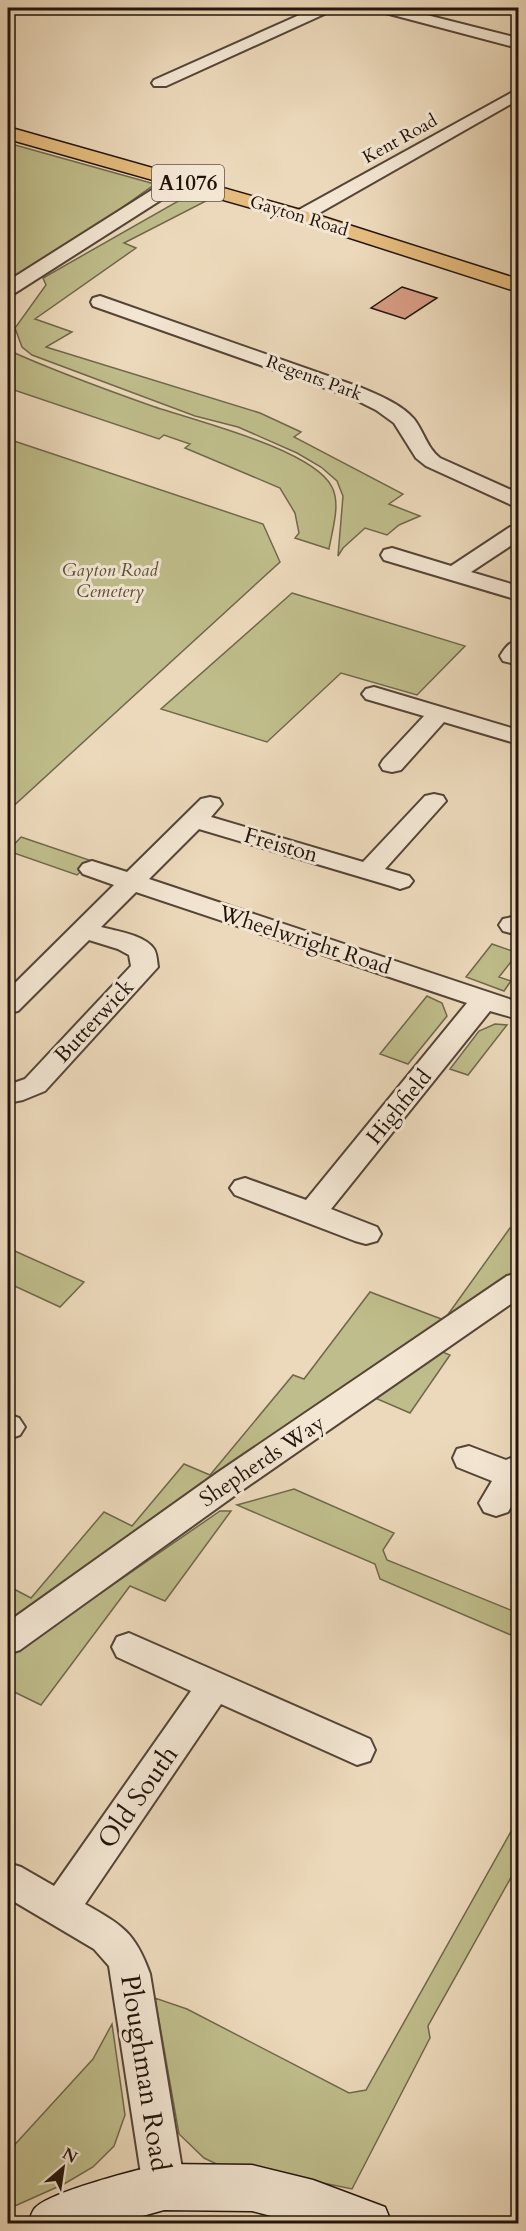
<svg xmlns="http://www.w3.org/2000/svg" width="526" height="2231" viewBox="0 0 526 2231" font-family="Cardo,serif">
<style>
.green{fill:#bfbd8b;stroke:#70684b;stroke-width:1.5}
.building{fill:#d69b83;stroke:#21130b;stroke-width:1.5}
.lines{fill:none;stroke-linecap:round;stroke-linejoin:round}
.street-casing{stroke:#544437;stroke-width:4}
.secondary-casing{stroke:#21130b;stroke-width:3}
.primary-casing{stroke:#21130b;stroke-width:3}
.street{fill:#f3e6d3;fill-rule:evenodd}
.secondary{fill:#f3e6d3;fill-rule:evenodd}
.primary{fill:#e6bc7e;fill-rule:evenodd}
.labels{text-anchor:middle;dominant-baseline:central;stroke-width:6;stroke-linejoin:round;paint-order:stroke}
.far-street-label{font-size:18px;fill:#21130b;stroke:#f3e6d3}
.far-park-label{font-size:18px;font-style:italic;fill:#584e38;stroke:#f3e6d3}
.shield{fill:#f3e6d3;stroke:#605247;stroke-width:1.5}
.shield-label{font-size:21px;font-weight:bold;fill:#21130b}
.street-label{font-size:22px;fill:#21130b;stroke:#f3e6d3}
.near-street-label{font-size:27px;fill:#21130b;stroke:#f3e6d3}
</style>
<rect width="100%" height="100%" fill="#ecd9bb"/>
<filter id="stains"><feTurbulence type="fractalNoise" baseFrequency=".00333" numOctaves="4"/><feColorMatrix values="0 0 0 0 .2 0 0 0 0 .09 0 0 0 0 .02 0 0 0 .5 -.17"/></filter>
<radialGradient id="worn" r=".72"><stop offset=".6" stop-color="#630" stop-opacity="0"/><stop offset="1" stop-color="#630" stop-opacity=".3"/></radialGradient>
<path class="green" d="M8 143 151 183 155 184 64 249 8 283Z
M187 196 206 201 124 243 136 248 35 319 72 332 46 347 260 413 301 432 294 437 403 494 389 504 420 516 399 525 387 535 365 528 343 548 338 556 343 496 337 481 321 467 297 453 238 427 195 416 32 355 22 347 15 328 46 285 43 278Z
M8 350C54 371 104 389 152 406 192 420 313 449 332 487 341 505 332 530 329 549L295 538 299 533 295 513 280 488 185 448 190 444 164 435 159 439 8 388Z
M8 439 263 524 280 562 8 811Z
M292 593 465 646 417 695 341 673 267 742 161 709Z
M21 837 92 861 77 875 8 851Z
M492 944 518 953 499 977 511 981 504 991 466 977Z
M427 996 442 1003 447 1016 408 1064 380 1054Z
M495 1024 507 1025 468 1075 450 1069 479 1031Z
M510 1228 518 1231V1271L418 1342 450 1355 410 1413 352 1388 8 1625V1589L10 1587 31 1598 104 1512 132 1526 184 1464 210 1475 293 1375 304 1379 370 1292 444 1320Z
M8 1248 84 1282 60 1307 8 1283Z
M294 1489 394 1533 383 1550 387 1560 518 1613V1638L380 1579 375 1564 237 1505Z
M220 1511H231L165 1601 130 1586 41 1705 8 1689V1657Z
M518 1819V1865L428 2026 430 2038 352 2189 265 2171 225 2168 204 2158 179 2134 155 1998 187 2009 349 2093 366 2090Z
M112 2024 125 2115 114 2146 93 2167 64 2184 8 2209V2152L93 2059Z"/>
<path class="building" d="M402 287 437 298 405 319 371 308Z"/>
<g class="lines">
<defs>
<path id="street" d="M315 8H334L331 11 166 86H154L152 83 154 80Z
M375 8H399L518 38V48L378 11Z
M518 89V100L307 220H295L292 216 295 212Z
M180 175 186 176 189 180 186 184 15 293 8 294V281L174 176Z
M100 296 362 388C380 396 401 404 414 419 424 432 427 448 440 458L518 493V508L426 466 416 458 394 423 376 410 348 396 93 306 91 302 93 298Z
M518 526V541L471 572 518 586V600L384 560 381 555 384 550 392 548 451 566 510 527Z
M518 640V661L511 663 503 661 500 656C505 648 508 643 518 640Z
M374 687 518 730V744L444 722 401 770 392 772 383 770 380 765 383 760 424 716 366 699 362 694 366 689Z
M434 794 443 796 446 801 385 869 409 876 413 881 409 886 400 889 391 886 199 829 149 879 518 1002V1019L490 1011 331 1209 377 1227 381 1234 377 1241 366 1244 355 1241 235 1195 230 1188 235 1181 245 1178 306 1200 467 1003 136 892 101 927C116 931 145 935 154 949 157 954 157 961 158 967L45 1091 23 1100 8 1103V1085L25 1079 131 966 129 955 118 949 89 940 18 1011 8 1013V990L114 885 83 874 79 869 83 864 92 861 127 872 201 799 210 797 219 799 222 804 211 817 363 862 425 796Z
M512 917 518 919V935L503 931 499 925 503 919Z
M518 1273V1299L241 1491 20 1650 8 1654V1622L217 1473 507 1276Z
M8 1414 19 1418 25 1427 20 1435 9 1439Z
M469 1446 506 1460 518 1455V1494L508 1512 496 1516 484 1512 479 1503 492 1481 457 1467 453 1458 457 1449Z
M129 1633 370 1739 375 1750 370 1761 357 1765 221 1704 85 1904C122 1925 135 1932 150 1974L185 2187 179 2201 164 2207 149 2201 143 2187 109 1966 94 1949 8 1898V1863L21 1867 54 1886 191 1691 117 1657 112 1647 117 1637Z"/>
<path id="secondary" d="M164 2164 252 2165 313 2180 385 2207 392 2224H302L252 2211 164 2210 114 2224H28C30 2219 32 2210 36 2207 53 2191 139 2169 164 2164Z"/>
<path id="primary" d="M8 127 308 212 518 279V292L294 220 8 139Z"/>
</defs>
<use href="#street" class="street-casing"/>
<use href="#secondary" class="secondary-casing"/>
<use href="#primary" class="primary-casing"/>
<use href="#street" class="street"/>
<use href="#secondary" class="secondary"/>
<use href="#primary" class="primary"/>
</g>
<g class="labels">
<g class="far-street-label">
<text transform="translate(400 139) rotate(-29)">Kent Road</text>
<text transform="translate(299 216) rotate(17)">Gayton Road</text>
<text transform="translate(314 378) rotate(20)">Regents Park</text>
</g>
<g class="far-park-label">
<text x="110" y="570">Gayton Road<tspan x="110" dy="21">Cemetery</tspan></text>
</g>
<rect class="shield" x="152" y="165" width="72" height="36" rx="4.5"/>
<g class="shield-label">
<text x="188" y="183">A1076</text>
</g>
<g class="street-label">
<text transform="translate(281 845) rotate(16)">Freiston</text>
<text transform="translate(305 940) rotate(18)">Wheelwright Road</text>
<text transform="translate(94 1021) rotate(-47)">Butterwick</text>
<text transform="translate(399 1107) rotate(-51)">Highfield</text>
<text transform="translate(262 1461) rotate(-34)">Shepherds Way</text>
</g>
<g class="near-street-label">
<text transform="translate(138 1797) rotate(-55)">Old South</text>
<text transform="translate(145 2073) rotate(81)">Ploughman Road</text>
</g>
</g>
<rect width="526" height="2231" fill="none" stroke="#ecd9bb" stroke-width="30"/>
<rect x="9" y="9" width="508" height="2213" fill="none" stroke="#21130b" stroke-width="3"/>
<rect x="15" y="15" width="496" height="2201" fill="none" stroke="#21130b" stroke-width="1.5"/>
<g transform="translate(63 2168) rotate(29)" stroke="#f3e6d3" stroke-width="4.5" paint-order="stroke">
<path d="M0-4.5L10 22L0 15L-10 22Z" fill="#21130b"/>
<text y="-9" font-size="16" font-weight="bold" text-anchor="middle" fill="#21130b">N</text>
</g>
<rect width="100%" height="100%" filter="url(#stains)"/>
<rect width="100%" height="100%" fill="url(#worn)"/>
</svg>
